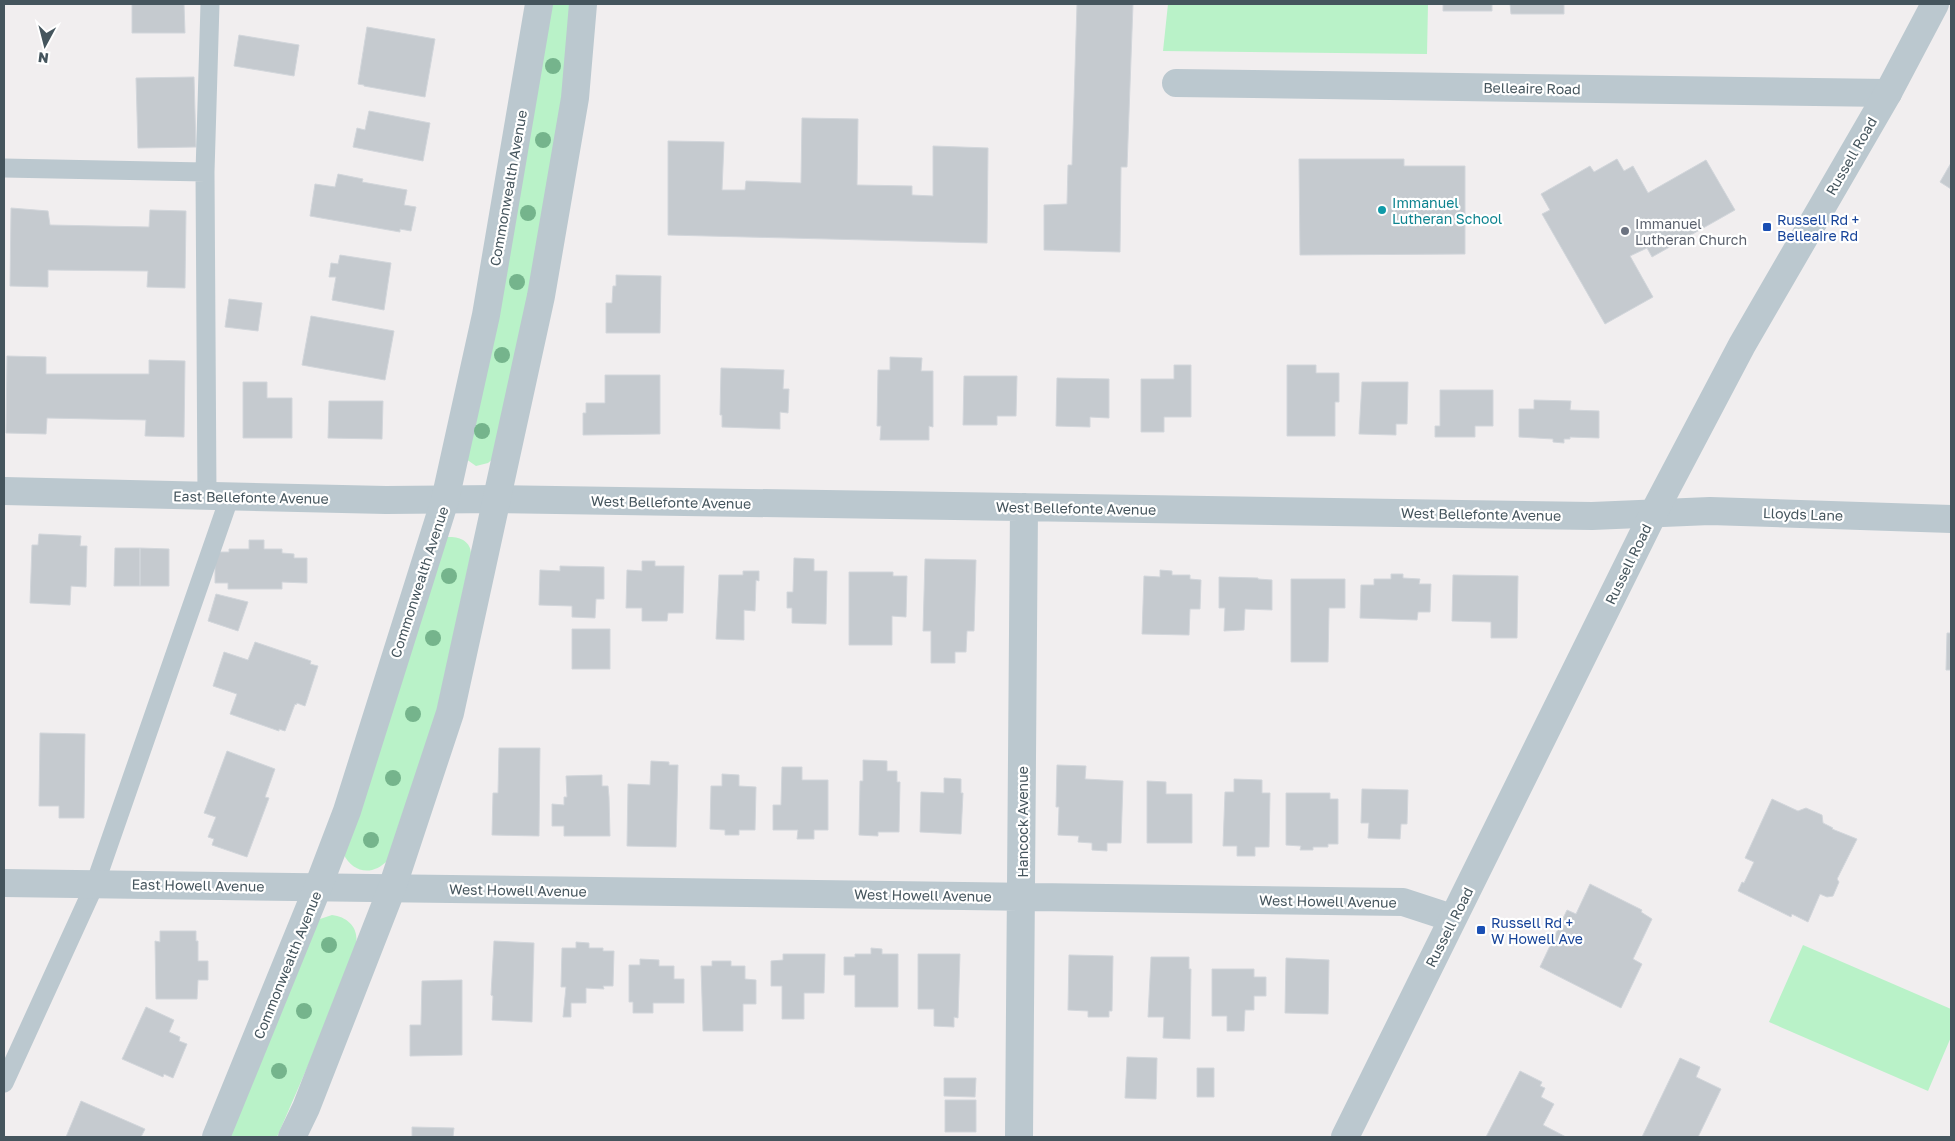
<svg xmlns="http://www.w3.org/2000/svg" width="1955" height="1141" viewBox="0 0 1955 1141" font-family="'Golos Text',sans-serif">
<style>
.green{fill:#b9f2c8}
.building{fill:#c5cacf;stroke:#d2d6db}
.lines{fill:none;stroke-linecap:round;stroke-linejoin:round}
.service{stroke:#bbc8cf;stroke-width:19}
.minor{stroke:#bbc8cf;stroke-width:28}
.tertiary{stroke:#bbc8cf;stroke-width:28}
.tree{fill:#75b48c}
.culture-dot{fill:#0f9aa8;stroke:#fff;stroke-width:2}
.transit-dot{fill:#1a4fb4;stroke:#fff;stroke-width:2}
.worship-dot{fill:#6b7280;stroke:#fff;stroke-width:2}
.labels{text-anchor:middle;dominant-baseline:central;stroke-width:4.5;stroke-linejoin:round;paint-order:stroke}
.street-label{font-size:14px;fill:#45555d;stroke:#fff}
.culture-label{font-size:14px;fill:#0d838f;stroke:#fff;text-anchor:start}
.transit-label{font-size:14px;fill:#164399;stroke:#fff;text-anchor:start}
.worship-label{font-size:14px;fill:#5b616d;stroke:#fff;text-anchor:start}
</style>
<rect width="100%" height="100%" fill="#f1eeef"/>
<path class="green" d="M549 4H573L562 97 528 304 494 458 488 463 476 466 466 459Z
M1168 4H1428L1427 54 1163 51Z
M447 537C459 536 471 541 471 554L437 710 388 860C373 876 353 874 343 853Z
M332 915C348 917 359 928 356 944L310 1061 277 1137H223L317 920Z
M1803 945 1951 1009V1037L1928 1091 1769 1022Z"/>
<path class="building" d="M132 4H184L185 33H132Z
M1077 4H1133L1127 167H1121L1120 252 1044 250V205L1067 204 1068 165H1072Z
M1443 4H1492V11H1443Z
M1510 4H1564V14H1511Z
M367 27 435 39 425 97 364 86V85L358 84Z
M239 35 299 45 294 76 234 66Z
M194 77 196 147 138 148 136 78Z
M369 111 430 123 423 161 353 147 357 128 365 130Z
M802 118 858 119 857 185 912 186V195L933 196V146L988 148 987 243 668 235V141L724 142 722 190H745L746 181 801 183Z
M1299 159H1404V166H1465V254L1300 255Z
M1617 159 1624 171 1633 166 1648 193 1706 160 1735 210 1652 257 1647 248 1630 256 1653 297 1605 324 1542 214 1550 210 1541 194 1590 166 1594 172Z
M1951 163V189L1940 182Z
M338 174 363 179 362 182 407 190 404 205 416 207 411 231 400 229V232L310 216 315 184 335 187Z
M11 208 48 211 50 225 149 227 150 210 186 211 185 288 147 287 148 271 48 270V287L10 286Z
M340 255 391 263 384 310 332 300 336 277H329L331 263 338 264Z
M616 275 661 276 660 333H606V303H612L613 286H616Z
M229 299 262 303 258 331 225 327Z
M311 316 394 331 385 380 302 365Z
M7 356 46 357V374H149V360L185 361 184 437 145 436 146 420 47 418 46 434 6 433Z
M890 357 922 358 921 371H933V427L929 426V440H880L881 426H877L878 370H890Z
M1174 365H1191V417H1164V432H1141V379H1174Z
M1287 365H1316V373H1339V402H1335V436H1287Z
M721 368 784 370 783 389H789L788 413 780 412V429L722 427V415H720Z
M605 375H660V434L583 435V413H586V403H605Z
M964 376H1017L1016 416H997V425H963Z
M1057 378 1109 379V418L1090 417V427L1056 426Z
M243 382H267V398H292V438H243Z
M1362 382H1408L1407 424H1396V435L1359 434Z
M1440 390H1493V426H1475V437H1435V426H1440Z
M1534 400 1571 401 1570 410 1599 411V438L1570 437V439H1564V443L1553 442V439L1519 437V409H1534Z
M329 401H383L382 439 328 438Z
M39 534 81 536 80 546H87L86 587 71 586 70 605 30 603 32 545H38Z
M249 540H264V549H282V553L294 554V558H307V583L282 582V589H228V583H215V555L219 552H229V549H249Z
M115 548H140V586H114Z
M140 548 169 549V586H140Z
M794 558 814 559V571H827L826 624 792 623V608H787V592H793Z
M925 559 976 560 974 631H967L966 652H955V663H931V631H923Z
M642 561H655V566H684L683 613H668L667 621H642V608H626L627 570 642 571Z
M560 566 604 567V599H596L595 618 572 617V606L539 605 540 570 560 571Z
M1160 570 1172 571V575H1190V579L1201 580 1200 609H1190L1189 635 1142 634 1144 576 1160 577Z
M743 571H759V581L756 580 755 611 744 610V640L716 639 719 575H743Z
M849 572H893V576H907L906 617 892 616V645H849Z
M1391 574H1403V578L1420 579 1419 584H1431L1430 612H1418L1417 620 1360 618 1361 585H1374V579H1391Z
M1453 575 1518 576 1517 638H1491V622L1452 621Z
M1219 577 1258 578V579L1272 580V610L1245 609 1244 630 1224 631 1225 608H1219Z
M1291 579H1345V608H1329L1328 662H1291Z
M216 594 248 602 238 631 208 621Z
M572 629H610V669H572Z
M1947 633H1951V670H1946Z
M255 642 311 661 310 664 318 666 305 706 297 703 296 705 295 704 285 731 279 729V731L230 714 237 694 213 686 224 652 248 660Z
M40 733 85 734 84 818H59V806H39Z
M499 748H540L539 836 492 835 493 793H498Z
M227 751 275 769 265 797 269 798 247 857 212 845 214 839 208 837 216 817 204 813Z
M863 760 887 761V771H897V782H900L899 832H878V836L859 835 860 781H863Z
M651 761 669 762V765H678L676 847 627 846 628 784 650 785Z
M1057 765 1086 766 1085 779 1123 781 1121 843H1107V851L1092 850V843L1078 842 1079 836 1058 835 1059 807H1056Z
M782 767H802V780H828V830H814V839H797L798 830H773V805H781Z
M722 774 739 775V786L756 787 755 830H739V835H725V830L710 829 711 786H722Z
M602 775V786H608L609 797 610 836H564V826H552V804L564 805V797H567L566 776Z
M944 778 961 779V793H963L961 834 920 832 921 792 944 793Z
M1234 779 1262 780V793H1270L1269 847H1255V856H1237V846H1223L1225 792H1234Z
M1147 781 1166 782V794H1192V843H1147Z
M1362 789 1408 790 1407 824H1401L1400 839 1368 838 1369 823H1361Z
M1286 793H1330V799H1338V844H1328V847H1313V850H1300L1301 846 1286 845Z
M1772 799 1798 811 1806 808 1822 815 1823 823 1833 828 1832 829 1857 839 1837 879 1839 882 1833 896 1827 897 1820 894 1808 922 1792 914 1791 917 1738 891 1742 882 1744 883 1754 862 1745 858Z
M1590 884 1642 910 1641 912 1652 919 1633 959 1642 964 1621 1008 1540 967 1567 910 1576 914Z
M160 931H196V941H198V961H208V980H198L197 999H156L155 941 160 942Z
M494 941 534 943 532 1022 492 1020 493 996 491 995Z
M576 942 589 943V948H603V951H614L613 986H603L604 989 586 988V1003H571V1017H563L566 987H561L562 948H576Z
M871 948 882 949V954H898V1007H855V975H844V957H855V954H871Z
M783 954H825L824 993H804V1019H782V986H771V961L783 960Z
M918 954H960L958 1018 954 1017V1027L934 1026V1009H918Z
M1069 955 1113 956 1112 1011H1109V1017H1088V1011L1068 1010Z
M1151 957H1189V969H1191L1190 1039 1163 1038 1164 1017H1148Z
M1286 958 1329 960 1328 1014 1285 1013Z
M640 959 659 960V966H674V979H684V1003H653V1013H633V1002H629V965H640Z
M712 961H731V966H745V979L756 980V1004H743V1031H703L701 966H712Z
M1212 969H1254V977H1266V996H1254V1010H1245L1244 1031H1227V1016H1212Z
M462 980V1055L410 1056V1025H421L422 981Z
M146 1007 174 1020 169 1032 180 1037 179 1041 187 1044 173 1078 164 1074 163 1077 122 1059Z
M1127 1057 1157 1058 1156 1099 1125 1098Z
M1680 1058 1700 1067 1696 1077 1721 1089 1698 1137H1642Z
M1197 1068H1214V1097H1197Z
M1520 1071 1542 1082 1540 1086 1545 1088 1541 1097 1554 1104 1543 1125 1566 1137H1486Z
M944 1078H976L975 1097 944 1096Z
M945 1100H976V1132H945Z
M81 1101 145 1129 141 1137H66Z
M412 1127 454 1128 453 1137H412Z"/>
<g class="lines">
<path class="service" d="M4 168 205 172
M207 495 205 172 210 4
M4 1083 95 884 230 496"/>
<path class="minor" d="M1176 83 1888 93
M4 491 386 500 498 499 1592 516 1710 511 1951 519
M4 883 1403 902 1452 918
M1019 1137 1024 507"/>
<path class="tertiary" d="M216 1137 318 887 347 811 445 500 486 315 539 4
M292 1137 306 1108 392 888 450 713 541 296 575 98 583 4
M1345 1137 1654 512 1742 345 1888 93 1935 4"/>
</g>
<g class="tree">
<circle cx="553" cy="66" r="8"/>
<circle cx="543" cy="140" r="8"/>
<circle cx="528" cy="213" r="8"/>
<circle cx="517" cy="282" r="8"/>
<circle cx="502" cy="355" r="8"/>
<circle cx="482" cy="431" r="8"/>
<circle cx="449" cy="576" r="8"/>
<circle cx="433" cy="638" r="8"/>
<circle cx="413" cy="714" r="8"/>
<circle cx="393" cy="778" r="8"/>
<circle cx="371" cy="840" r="8"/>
<circle cx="329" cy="945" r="8"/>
<circle cx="304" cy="1011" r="8"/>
<circle cx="279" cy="1071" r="8"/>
</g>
<circle class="culture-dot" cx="1382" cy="210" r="5"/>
<g class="transit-dot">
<rect x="1762" y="222" width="10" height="10" rx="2.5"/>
<rect x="1476" y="925" width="10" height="10" rx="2.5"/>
</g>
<circle class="worship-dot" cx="1625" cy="231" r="5"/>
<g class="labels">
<g class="street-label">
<text transform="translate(1532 88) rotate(1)">Belleaire Road</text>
<text transform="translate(1851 156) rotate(-60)">Russell Road</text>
<text transform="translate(508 188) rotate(-80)">Commonwealth Avenue</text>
<text transform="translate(251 497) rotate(1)">East Bellefonte Avenue</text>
<text transform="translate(671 502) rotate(1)">West Bellefonte Avenue</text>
<text transform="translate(1076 508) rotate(1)">West Bellefonte Avenue</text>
<text transform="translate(1481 514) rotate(1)">West Bellefonte Avenue</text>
<text transform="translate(1803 514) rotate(2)">Lloyds Lane</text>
<text transform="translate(1628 564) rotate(-64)">Russell Road</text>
<text transform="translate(419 582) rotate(-72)">Commonwealth Avenue</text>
<text transform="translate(1022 822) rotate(-90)">Hancock Avenue</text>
<text transform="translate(198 885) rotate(1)">East Howell Avenue</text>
<text transform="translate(518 890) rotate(1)">West Howell Avenue</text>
<text transform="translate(923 895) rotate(1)">West Howell Avenue</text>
<text transform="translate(1328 901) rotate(1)">West Howell Avenue</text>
<text transform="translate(1449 927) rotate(-63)">Russell Road</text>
<text transform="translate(287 965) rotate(-68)">Commonwealth Avenue</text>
</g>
<g class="culture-label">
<text x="1392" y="202">Immanuel<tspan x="1392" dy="16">Lutheran School</tspan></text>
</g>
<g class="transit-label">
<text x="1777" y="219">Russell Rd +<tspan x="1777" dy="16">Belleaire Rd</tspan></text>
<text x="1491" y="922">Russell Rd +<tspan x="1491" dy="16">W Howell Ave</tspan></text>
</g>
<g class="worship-label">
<text x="1635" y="223">Immanuel<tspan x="1635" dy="16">Lutheran Church</tspan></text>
</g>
</g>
<rect width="1955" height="1141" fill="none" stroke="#45555d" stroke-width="10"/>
<g transform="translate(45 45) rotate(187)" stroke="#ffffff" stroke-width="4" paint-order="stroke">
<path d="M0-4L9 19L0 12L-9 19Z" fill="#45555d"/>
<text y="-8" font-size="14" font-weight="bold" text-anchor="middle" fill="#45555d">N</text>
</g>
</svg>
